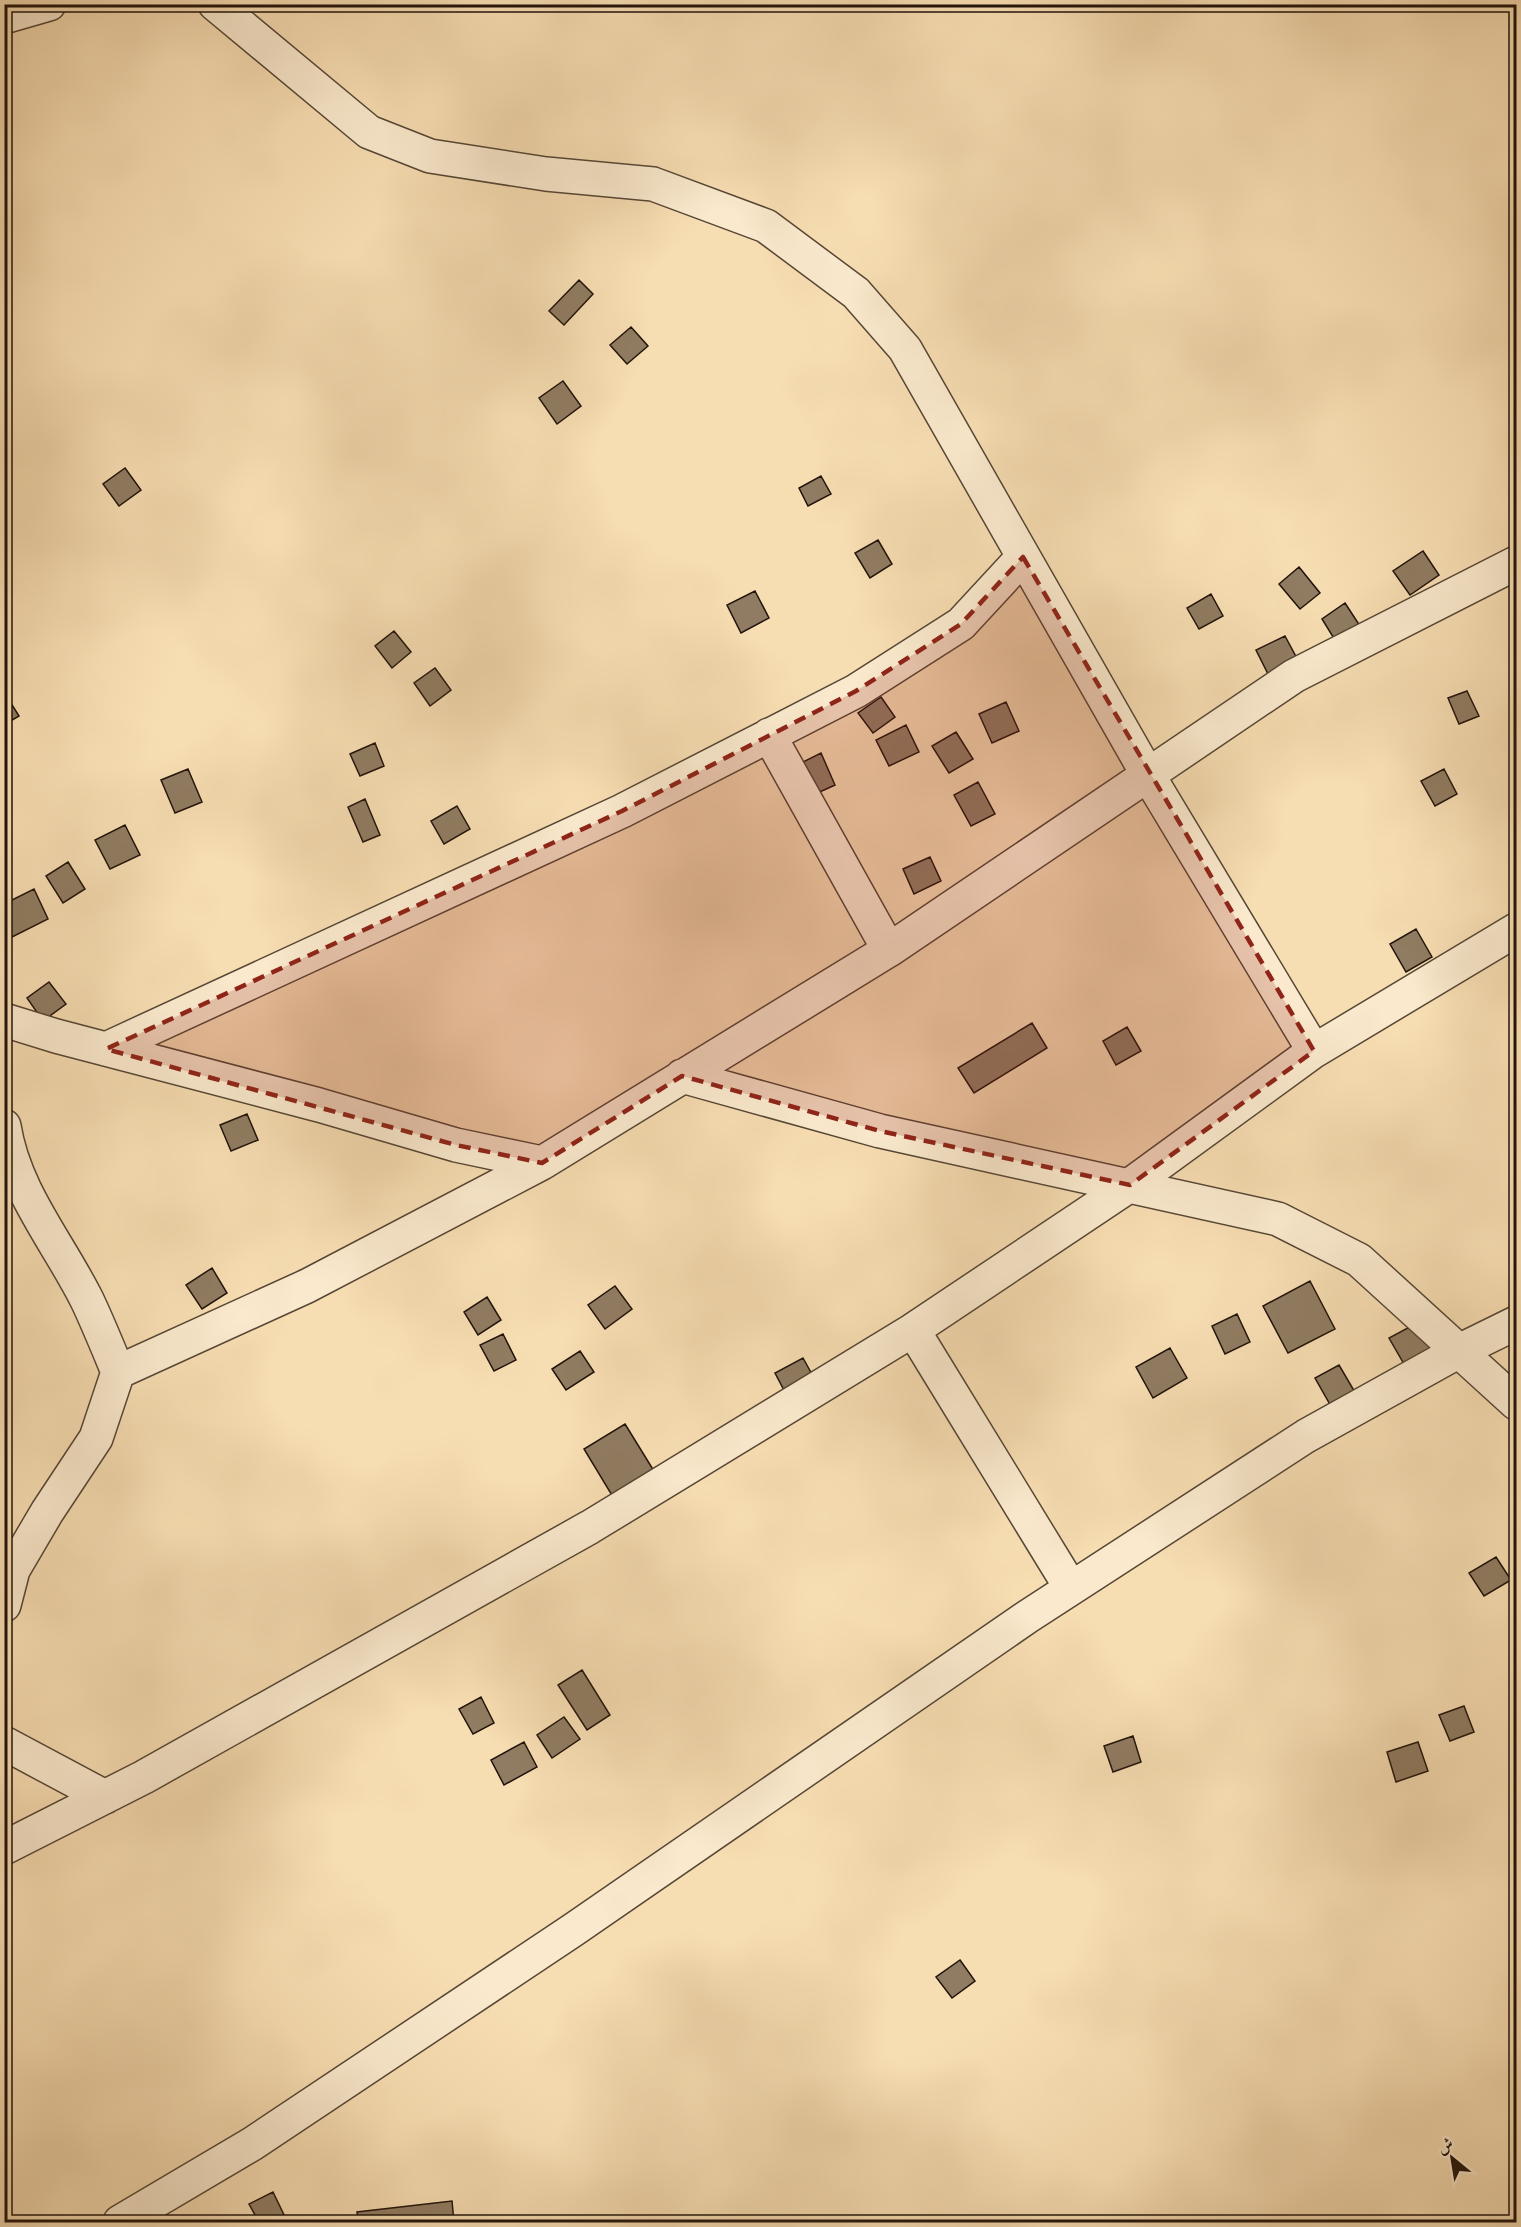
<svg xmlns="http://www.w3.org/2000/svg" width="1521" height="2227" viewBox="0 0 1521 2227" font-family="'Gentium Book Plus',Amiri,serif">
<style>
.building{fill:#907c62;stroke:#21130b;stroke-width:1.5}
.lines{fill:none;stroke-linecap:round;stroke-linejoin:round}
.minor-casing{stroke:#564635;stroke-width:36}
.minor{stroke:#fae9cd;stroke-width:33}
.marked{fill:#8f2418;fill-opacity:0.2;stroke:#8f2418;stroke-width:4.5;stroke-dasharray:12 8;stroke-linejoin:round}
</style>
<rect width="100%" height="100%" fill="#f7ddb2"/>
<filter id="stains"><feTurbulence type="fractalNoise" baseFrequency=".00333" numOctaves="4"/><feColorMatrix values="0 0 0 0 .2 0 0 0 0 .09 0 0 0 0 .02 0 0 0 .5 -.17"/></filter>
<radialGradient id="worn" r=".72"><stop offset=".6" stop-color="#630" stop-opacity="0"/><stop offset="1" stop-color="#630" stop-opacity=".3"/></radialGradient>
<path class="building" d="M579 280 593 294 564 325 549 311Z
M631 327 648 346 627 364 610 345Z
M563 381 581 406 557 424 539 398Z
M125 468 141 490 119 506 103 484Z
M821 476 831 494 808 506 799 488Z
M878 540 892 564 870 578 855 553Z
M1423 551 1439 575 1410 595 1393 571Z
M1299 567 1320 593 1300 609 1279 584Z
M755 591 769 618 741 633 727 605Z
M1211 594 1223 616 1199 629 1187 608Z
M1345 603 1362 629 1338 645 1322 619Z
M394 631 411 652 392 668 375 646Z
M1285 636 1300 664 1271 680 1256 650Z
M435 668 451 690 430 706 414 683Z
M1467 691 1479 716 1459 724 1448 698Z
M4 692 19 716 4 725Z
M881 697 895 717 873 733 858 713Z
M1006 702 1019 731 992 743 979 714Z
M906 725 919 752 889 766 876 740Z
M956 732 973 759 949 773 932 746Z
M375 743 384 766 360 776 350 754Z
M821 753 835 785 813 795 799 764Z
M188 769 202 802 175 813 161 780Z
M1444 769 1457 794 1435 806 1421 781Z
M978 782 995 814 971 826 954 795Z
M365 799 380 835 363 842 348 807Z
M457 806 470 829 444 844 431 821Z
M125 825 140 855 110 869 95 840Z
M930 857 941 881 914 894 903 869Z
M68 862 85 889 63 903 46 876Z
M34 889 48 919 4 941V904Z
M1416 929 1432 957 1406 972 1390 944Z
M49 982 66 1004 43 1021 27 998Z
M1032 1023 1047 1048 974 1093 958 1068Z
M1127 1027 1141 1051 1116 1065 1103 1041Z
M247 1114 258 1140 231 1151 220 1125Z
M212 1268 227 1293 202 1309 186 1285Z
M1310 1281 1335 1329 1288 1353 1263 1306Z
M615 1286 632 1309 605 1329 588 1305Z
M487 1297 501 1320 478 1335 464 1312Z
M1237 1314 1250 1342 1225 1354 1212 1326Z
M1417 1323 1431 1349 1404 1364 1389 1338Z
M503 1334 516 1360 494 1371 480 1345Z
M1170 1348 1187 1378 1153 1398 1136 1367Z
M580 1351 594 1372 566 1390 552 1369Z
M803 1358 814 1378 785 1392 775 1373Z
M1339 1365 1356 1394 1332 1408 1315 1378Z
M625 1424 654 1471 613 1497 584 1449Z
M1496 1557 1511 1580 1484 1596 1469 1573Z
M582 1670 610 1715 587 1730 558 1685Z
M481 1697 494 1723 473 1734 459 1709Z
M1464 1706 1474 1732 1450 1741 1439 1715Z
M564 1717 580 1739 552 1758 537 1735Z
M1133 1736 1141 1762 1113 1772 1104 1746Z
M524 1742 537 1767 504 1785 491 1760Z
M1418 1742 1428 1771 1396 1782 1387 1752Z
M960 1960 975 1981 952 1998 936 1977Z
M273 2192 287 2221 259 2222 249 2204Z
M452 2201 454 2222H358L357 2212Z"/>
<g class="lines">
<defs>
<path id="minor" d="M215 4 369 132 430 156 546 174 653 184 766 226 856 293 905 349 1148 775 1314 1051
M4 17 49 4
M769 735 889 950
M4 1020 56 1036 319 1105 456 1145 542 1163
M106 1049 622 811 856 691 961 624 1023 557
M682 1076 880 1131 1278 1219 1359 1260 1516 1403
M4 1126C14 1191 58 1242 87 1300 98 1323 108 1348 118 1372L96 1438 47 1512 13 1570 4 1605
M913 1330 1071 1588
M118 1372 307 1286 542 1163 889 950 1294 676 1516 563
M4 1743 105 1797
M4 1848 144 1777 590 1527 913 1330 1130 1185 1314 1051 1516 930
M120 2222 252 2144 573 1930 1027 1617 1306 1436 1459 1351 1516 1323"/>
</defs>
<use href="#minor" class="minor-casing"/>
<use href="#minor" class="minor"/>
</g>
<path class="marked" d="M1023 557 1314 1051 1130 1185 880 1131 682 1076 542 1163 456 1145 106 1049 622 811 856 691 961 624Z"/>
<rect width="1521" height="2227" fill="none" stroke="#f7ddb2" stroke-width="24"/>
<rect x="6" y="6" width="1509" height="2215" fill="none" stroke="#21130b" stroke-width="3"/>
<rect x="12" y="12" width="1497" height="2203" fill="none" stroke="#21130b" stroke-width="1.5"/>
<g transform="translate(1452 2158) rotate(330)" stroke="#fae9cd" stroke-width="4.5" paint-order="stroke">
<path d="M0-4.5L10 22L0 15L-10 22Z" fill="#21130b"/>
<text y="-9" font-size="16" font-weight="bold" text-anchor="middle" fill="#21130b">ش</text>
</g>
<rect width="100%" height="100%" filter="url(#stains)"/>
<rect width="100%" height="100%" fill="url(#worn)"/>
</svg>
